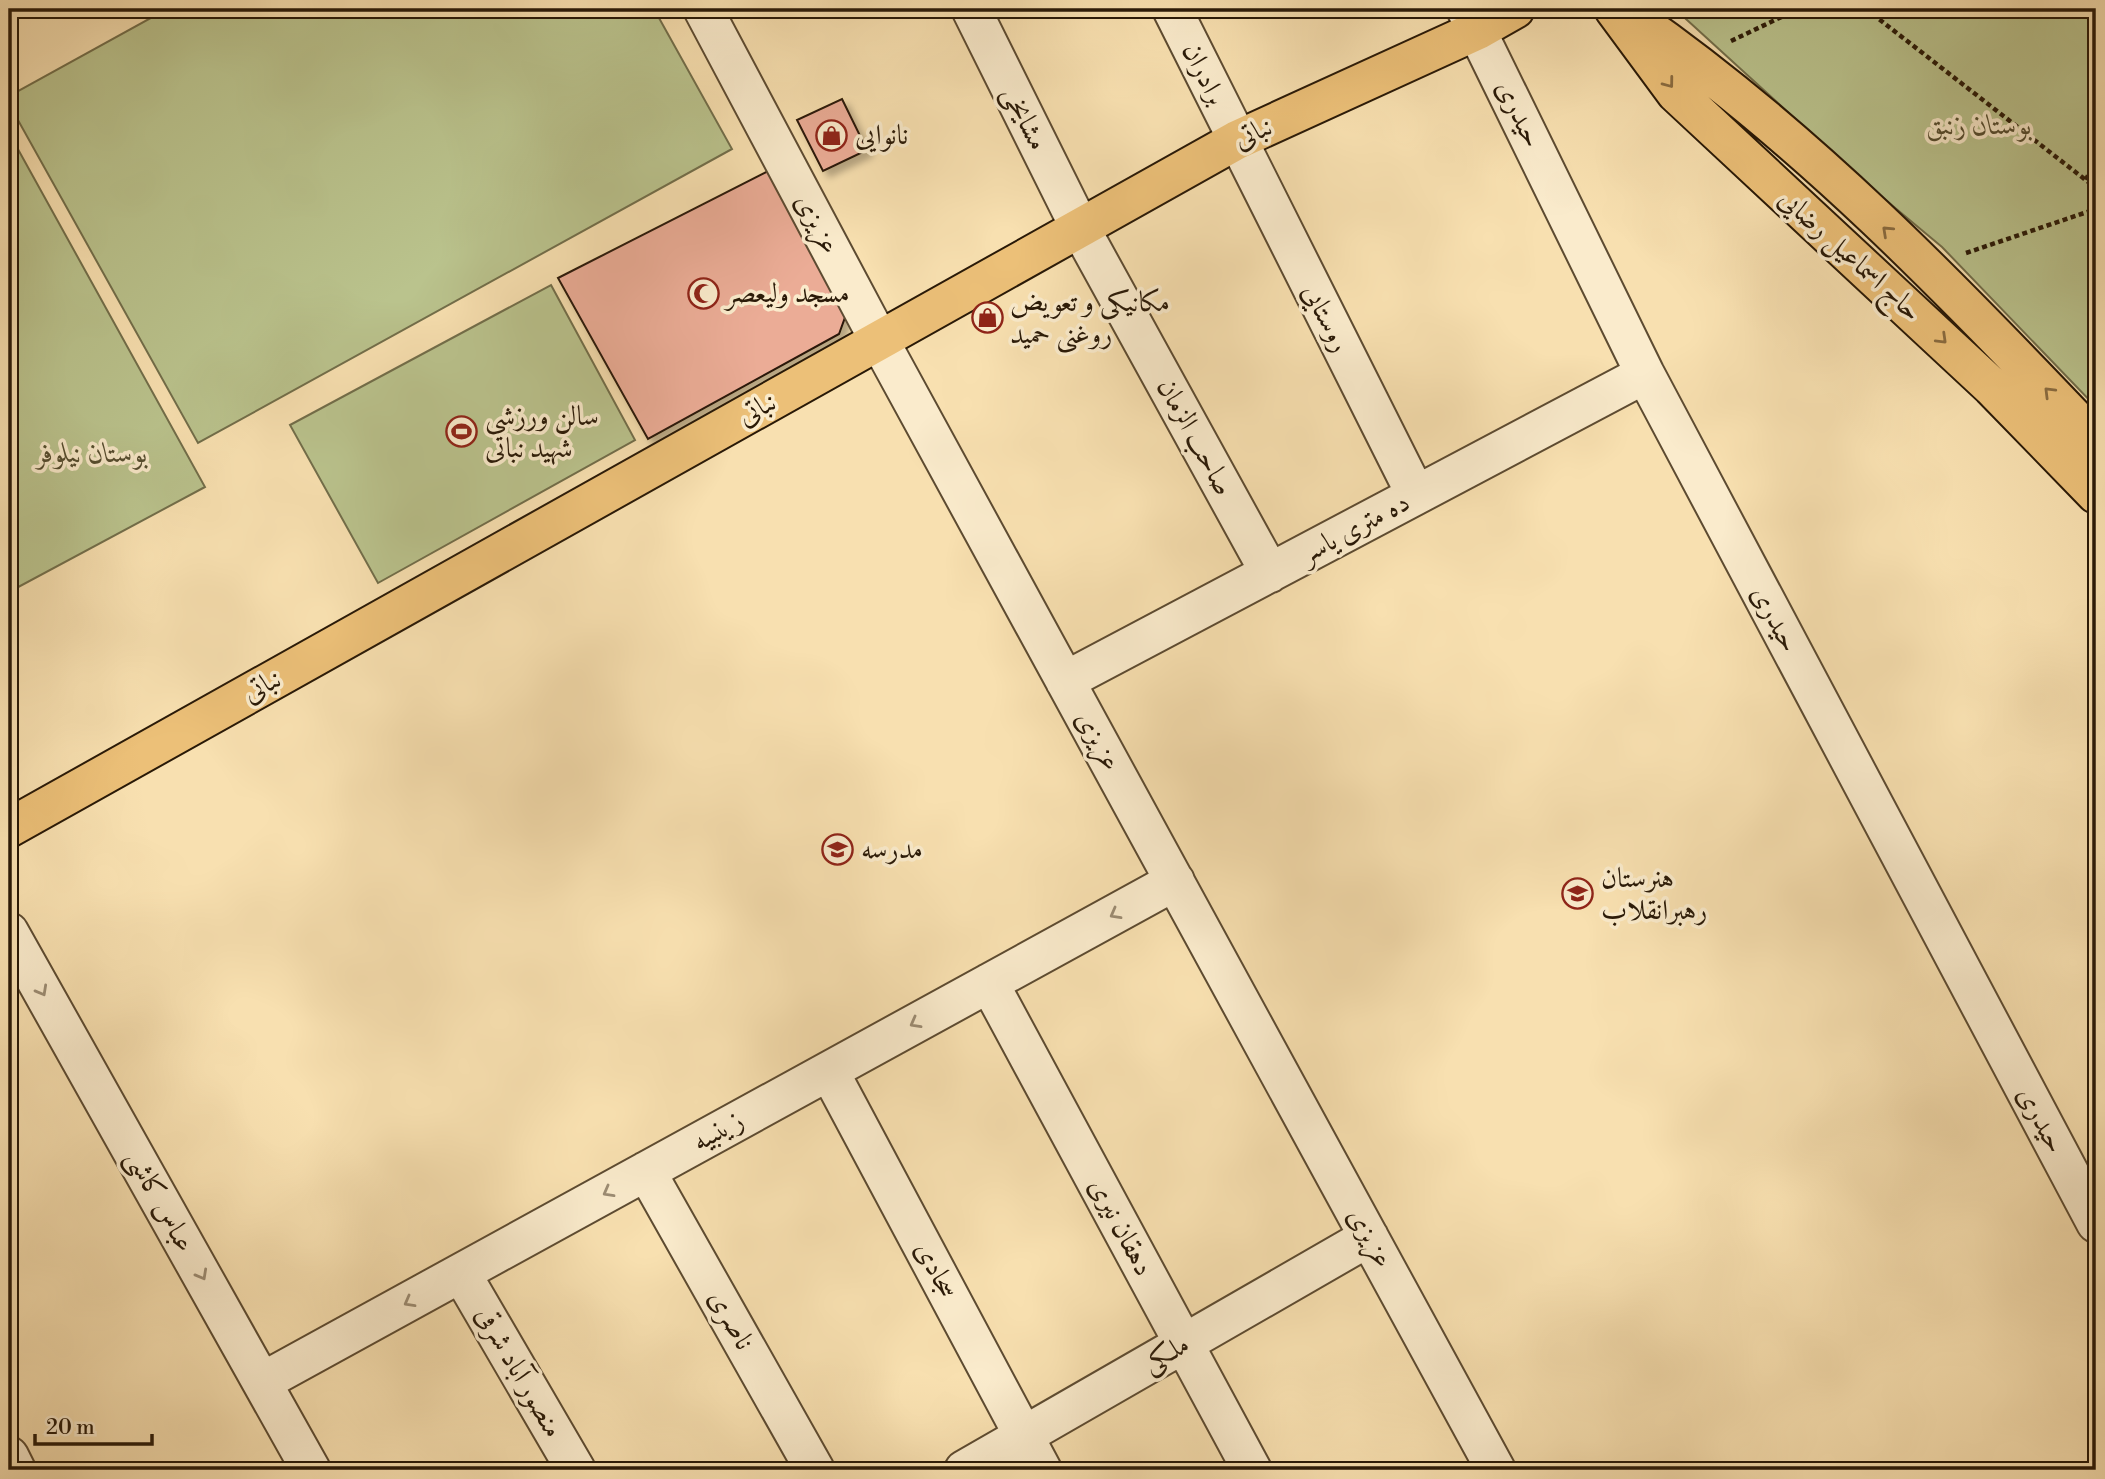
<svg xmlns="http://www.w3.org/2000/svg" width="2105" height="1479" viewBox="0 0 2105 1479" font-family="'Libre Bodoni',Amiri,serif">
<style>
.green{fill:#bac38d;stroke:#726e4a;stroke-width:2}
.building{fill:#ebac96;stroke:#291907;stroke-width:2;filter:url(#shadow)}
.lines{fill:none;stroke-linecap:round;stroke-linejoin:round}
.minor-casing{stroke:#5d4b31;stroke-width:42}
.major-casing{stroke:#291907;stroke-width:42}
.path{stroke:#291907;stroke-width:4.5;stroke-dasharray:5 3.5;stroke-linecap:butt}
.minor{stroke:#faebcc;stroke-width:38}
.major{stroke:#ecc078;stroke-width:38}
.oneway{stroke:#8a6c40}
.oneway2{stroke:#9c8c73}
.labels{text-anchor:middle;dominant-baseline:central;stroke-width:7;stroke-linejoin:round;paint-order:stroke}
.street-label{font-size:28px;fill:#291907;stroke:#faebcc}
.park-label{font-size:28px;font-style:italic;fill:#544c2f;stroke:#faebcc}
.poi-label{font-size:28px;fill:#291907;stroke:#faebcc;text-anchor:start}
</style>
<defs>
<filter id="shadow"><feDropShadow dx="6" dy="6" stdDeviation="3.5" flood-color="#0004"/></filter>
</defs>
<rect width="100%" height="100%" fill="#f8e0b0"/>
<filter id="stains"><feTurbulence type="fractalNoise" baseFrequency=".00286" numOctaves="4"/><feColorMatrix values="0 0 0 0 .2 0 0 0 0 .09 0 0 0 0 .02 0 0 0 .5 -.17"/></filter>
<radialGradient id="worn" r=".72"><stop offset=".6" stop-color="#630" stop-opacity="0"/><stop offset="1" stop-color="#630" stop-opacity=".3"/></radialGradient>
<path class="green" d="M167 9H654L732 149 198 443 9 104V96Z
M1675 9H2086L2096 15V407L1942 247 1870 187Z
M9 133 205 487 9 592Z
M551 285 635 440 378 583 290 425Z"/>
<path class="building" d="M842 99 867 150 823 171 797 120Z
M774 168 848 309 839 334 648 439 558 278Z"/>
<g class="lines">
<defs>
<path id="minor" d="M703 9 879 340 1496 1470
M971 9 1080 228 1270 573
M1172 9 1416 495
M1466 9 1645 374 2096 1223
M1065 681 1645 374
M9 932 311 1470
M989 983 1252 1470
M829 1071 1042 1470
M646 1171 815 1470
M461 1273 576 1470
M262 1382 1175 881
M9 1456 16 1470
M964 1470 1369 1237"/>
<path id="major" d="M1614 9 1676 93 1992 387 2096 494
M1634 18C1805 137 1953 290 2096 441
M9 828 1237 140 1478 30 1515 9"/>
</defs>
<use href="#minor" class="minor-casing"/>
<use href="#major" class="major-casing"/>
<path class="path" d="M1866 9 2096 188
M1731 41 1798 9
M2086 180 2096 157
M1966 253 2096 209"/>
<use href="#minor" class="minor"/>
<use href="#major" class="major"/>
</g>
<defs><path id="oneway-chevron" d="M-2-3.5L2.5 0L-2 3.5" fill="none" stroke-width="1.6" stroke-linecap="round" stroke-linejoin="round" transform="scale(1.75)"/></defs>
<g class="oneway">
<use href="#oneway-chevron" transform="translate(1669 83) rotate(53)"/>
<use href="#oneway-chevron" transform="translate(1887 231) rotate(-137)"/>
<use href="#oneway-chevron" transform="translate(1942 339) rotate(44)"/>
<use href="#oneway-chevron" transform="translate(2049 392) rotate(-135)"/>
</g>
<g class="oneway2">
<use href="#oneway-chevron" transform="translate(1115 914) rotate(151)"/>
<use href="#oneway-chevron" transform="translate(42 991) rotate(61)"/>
<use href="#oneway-chevron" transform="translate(915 1023) rotate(151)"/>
<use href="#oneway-chevron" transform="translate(608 1192) rotate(151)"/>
<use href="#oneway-chevron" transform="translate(202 1275) rotate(61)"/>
<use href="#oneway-chevron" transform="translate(409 1302) rotate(151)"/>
</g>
<defs>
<symbol id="shop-ring" viewBox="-11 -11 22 22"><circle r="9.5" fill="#faebcc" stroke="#8f2418" stroke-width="1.5"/><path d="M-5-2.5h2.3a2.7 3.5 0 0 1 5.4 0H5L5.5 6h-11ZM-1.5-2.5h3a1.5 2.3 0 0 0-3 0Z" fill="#8f2418"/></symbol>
<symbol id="mosque-ring" viewBox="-11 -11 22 22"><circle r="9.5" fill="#faebcc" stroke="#8f2418" stroke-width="1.5"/><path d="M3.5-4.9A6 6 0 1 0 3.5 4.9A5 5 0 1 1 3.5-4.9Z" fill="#8f2418"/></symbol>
<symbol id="stadium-ring" viewBox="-11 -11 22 22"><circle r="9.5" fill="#faebcc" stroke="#8f2418" stroke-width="1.5"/><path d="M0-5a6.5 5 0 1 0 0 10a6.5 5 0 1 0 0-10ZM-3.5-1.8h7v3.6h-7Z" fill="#8f2418"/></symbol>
<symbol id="school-ring" viewBox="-11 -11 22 22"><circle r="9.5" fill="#faebcc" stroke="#8f2418" stroke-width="1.5"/><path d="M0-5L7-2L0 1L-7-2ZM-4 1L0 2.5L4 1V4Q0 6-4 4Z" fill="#8f2418"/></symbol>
</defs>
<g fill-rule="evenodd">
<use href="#shop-ring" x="814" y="118" width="35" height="35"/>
<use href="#mosque-ring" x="686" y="276" width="35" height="35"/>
<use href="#shop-ring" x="970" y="300" width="35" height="35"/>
<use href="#stadium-ring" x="444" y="414" width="35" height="35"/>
<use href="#school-ring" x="820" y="832" width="35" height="35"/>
<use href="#school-ring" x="1560" y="876" width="35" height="35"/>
</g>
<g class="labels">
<g class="street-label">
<text transform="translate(1204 74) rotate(64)">برادران</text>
<text transform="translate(1519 114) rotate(64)">حیدری</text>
<text transform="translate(1025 118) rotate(64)">مشایخی</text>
<text transform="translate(1253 133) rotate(-26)">نباتی</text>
<text transform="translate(817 224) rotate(62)">عزیزی</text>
<text transform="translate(1850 255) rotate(42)">حاج اسماعیل رضایی</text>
<text transform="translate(1326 318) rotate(63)">روستایی</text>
<text transform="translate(757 409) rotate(-29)">نباتی</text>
<text transform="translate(1195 437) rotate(61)">صاحب الزمان</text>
<text transform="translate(1355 528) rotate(-28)">ده متری یاسر</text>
<text transform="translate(1775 619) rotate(62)">حیدری</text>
<text transform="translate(262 686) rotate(-29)">نباتی</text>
<text transform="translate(1098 741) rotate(61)">عزیزی</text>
<text transform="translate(2041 1120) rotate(62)">حیدری</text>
<text transform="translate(718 1131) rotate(-29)">زینبیه</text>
<text transform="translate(160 1201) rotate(61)">عباس کاشی</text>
<text transform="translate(1121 1227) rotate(62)">دهقان نیری</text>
<text transform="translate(1370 1238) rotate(61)">عزیزی</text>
<text transform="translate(936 1270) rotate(62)">سجادی</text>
<text transform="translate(731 1320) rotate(61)">ناصری</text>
<text transform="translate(1166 1354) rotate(-30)">ملکی</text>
<text transform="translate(519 1372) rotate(60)">منصور آباد شرقی</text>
</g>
<g class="park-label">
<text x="1979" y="125">بوستان زنبق</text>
<text x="92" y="453">بوستان نیلوفر</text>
</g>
<g class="poi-label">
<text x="855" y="135">نانوایی</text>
<text x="726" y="293">مسجد ولیعصر</text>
<text x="1010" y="302">مکانیکی و تعویض<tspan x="1010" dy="32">روغنی حمید</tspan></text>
<text x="485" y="416">سالن ورزشی<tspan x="485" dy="32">شهید نباتی</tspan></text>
<text x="861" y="849">مدرسه</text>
<text x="1601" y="878">هنرستان<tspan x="1601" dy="32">رهبرانقلاب</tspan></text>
</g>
</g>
<rect width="2105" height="1479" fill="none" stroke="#f8e0b0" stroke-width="35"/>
<rect x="10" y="10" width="2084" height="1458" fill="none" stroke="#291907" stroke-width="3.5"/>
<rect x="18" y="18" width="2070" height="1444" fill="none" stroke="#291907" stroke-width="2"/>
<path d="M35 1434v10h117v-10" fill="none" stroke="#291907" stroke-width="3.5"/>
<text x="46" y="1434" font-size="21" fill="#291907" stroke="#faebcc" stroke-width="5" paint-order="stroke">20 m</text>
<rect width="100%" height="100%" filter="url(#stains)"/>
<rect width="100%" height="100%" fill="url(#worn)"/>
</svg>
